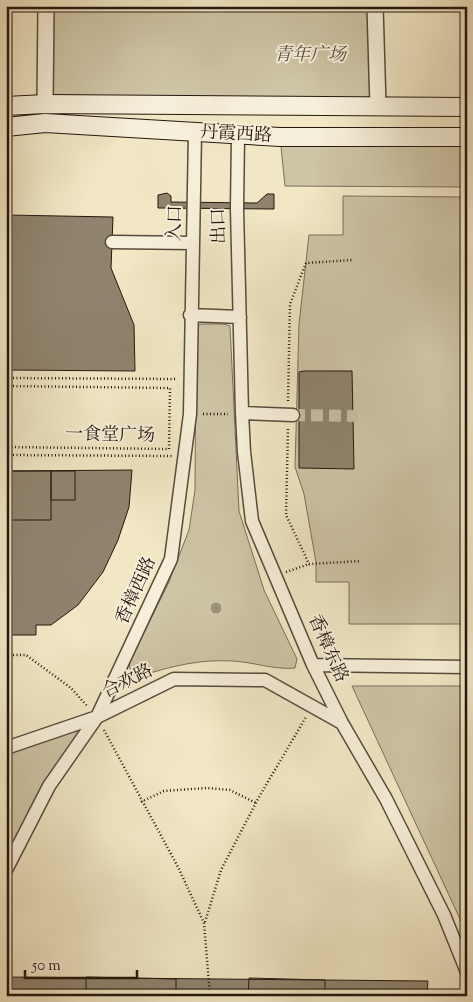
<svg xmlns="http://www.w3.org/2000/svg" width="473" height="1002" viewBox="0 0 473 1002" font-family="'Sorts Mill Goudy','Noto Serif SC',serif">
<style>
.green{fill:#cec4a6;stroke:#7a6e5a}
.building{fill:#8f836e;stroke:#25170f}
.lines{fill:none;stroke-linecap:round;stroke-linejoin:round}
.minor-tunnel{stroke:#c8bda1;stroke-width:12;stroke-dasharray:12 6;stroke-linecap:butt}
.minor-casing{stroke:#584b3c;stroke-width:15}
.tertiary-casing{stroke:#584b3c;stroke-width:18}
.secondary-casing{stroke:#25170f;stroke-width:20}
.path{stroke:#25170f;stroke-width:2.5;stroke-dasharray:1 2.5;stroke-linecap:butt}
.minor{stroke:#f6efd9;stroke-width:12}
.tertiary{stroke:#f6efd9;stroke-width:15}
.secondary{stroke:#f6efd9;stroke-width:18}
.tree{fill:#9d917a}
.labels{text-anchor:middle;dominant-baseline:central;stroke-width:4;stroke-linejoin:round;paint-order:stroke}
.park-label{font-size:18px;font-style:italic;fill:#584b3c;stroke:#f6efd9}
.street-label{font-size:18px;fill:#25170f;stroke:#f6efd9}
</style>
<rect width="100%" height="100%" fill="#f1e7c5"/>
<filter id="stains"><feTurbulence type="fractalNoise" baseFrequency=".004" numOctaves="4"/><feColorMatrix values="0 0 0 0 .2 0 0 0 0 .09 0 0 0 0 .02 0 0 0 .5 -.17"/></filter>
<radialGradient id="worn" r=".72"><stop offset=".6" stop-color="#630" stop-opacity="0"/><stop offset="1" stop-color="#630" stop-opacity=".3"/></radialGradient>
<path class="green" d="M46 6H375L378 106 45 104Z
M280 137H467V187L285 186Z
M343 196 467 197V624H349V582H316V562L304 494 295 467 299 324 309 235H343Z
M201 324H224L230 326 239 511 264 590 297 659 295 668C274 670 253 662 233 661 201 659 171 666 141 676L131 674 129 663 168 584 189 530 195 490 196 327Z
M352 686H467V934Z
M97 717 6 870V748Z"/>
<path class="building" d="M167 193 171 196V202L257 203 267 194H274V209L158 208V195Z
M6 215 113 217 111 268 134 325 135 371 6 370Z
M304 371H352L354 469 299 468V372Z
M132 470 129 507 118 540 103 572 78 605 51 625H36V635H6V471Z
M6 471H51V520H6Z
M51 471H75V500H51Z
M6 977 428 981 427 996H6Z
M86 977 176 979V996H86Z
M249 978 325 980V996H248Z"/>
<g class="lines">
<path class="minor-tunnel" d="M293 415 358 416"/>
<defs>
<path id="minor" d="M238 135 237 209 242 413 244 452 252 521 313 665 342 723 386 799 444 915 467 972
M112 242 193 243
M190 315 240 317
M242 413 293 415
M313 665 467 667
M6 748 97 717 171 559 190 414 195 132
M6 870 49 786 97 717 174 679 265 680 342 723"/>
<path id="tertiary" d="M375 6 378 106
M45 104 46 6"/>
<path id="secondary" d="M6 106 45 104 467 107
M6 127 45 123 280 137H467"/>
</defs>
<use href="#minor" class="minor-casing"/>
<use href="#tertiary" class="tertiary-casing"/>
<use href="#secondary" class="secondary-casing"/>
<path class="path" d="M6 378 177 379
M6 386 170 388 169 449 6 447
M288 401 290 304 306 263 353 260
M203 414H228
M288 429 286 515 309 564 361 561
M6 455 172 456
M286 572 309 564
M6 655H26L71 688 88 707
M104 730 178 867 204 923 210 996
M141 802 164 791 207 788 230 790 256 803
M205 922 221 870 259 797 306 717"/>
<use href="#minor" class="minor"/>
<use href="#tertiary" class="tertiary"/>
<use href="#secondary" class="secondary"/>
</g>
<circle class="tree" cx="216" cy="608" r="5.5"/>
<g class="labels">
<g class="park-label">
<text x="310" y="56">青年广场</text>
</g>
<g class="street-label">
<text transform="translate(236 135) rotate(3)">丹霞西路</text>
<text transform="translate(176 223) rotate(-88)">入口</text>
<text transform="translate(220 226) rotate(-92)">出口</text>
<text transform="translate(110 436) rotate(1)">一食堂广场</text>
<text transform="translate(137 591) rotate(-66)">香樟西路</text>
<text transform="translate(327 649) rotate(66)">香樟东路</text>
<text transform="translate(128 682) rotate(-26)">合欢路</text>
</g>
</g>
<rect width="473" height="1002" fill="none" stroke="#f1e7c5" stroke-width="25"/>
<rect x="8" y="8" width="458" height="987" fill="none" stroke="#25170f" stroke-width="2.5"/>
<rect x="12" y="12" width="448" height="977" fill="none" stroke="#25170f"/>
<path d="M25 970v8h112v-8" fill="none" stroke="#25170f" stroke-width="2.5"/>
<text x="32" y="970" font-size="15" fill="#25170f" stroke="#f6efd9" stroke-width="4" paint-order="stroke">50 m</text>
<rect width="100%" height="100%" filter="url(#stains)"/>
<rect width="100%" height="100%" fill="url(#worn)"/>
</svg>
